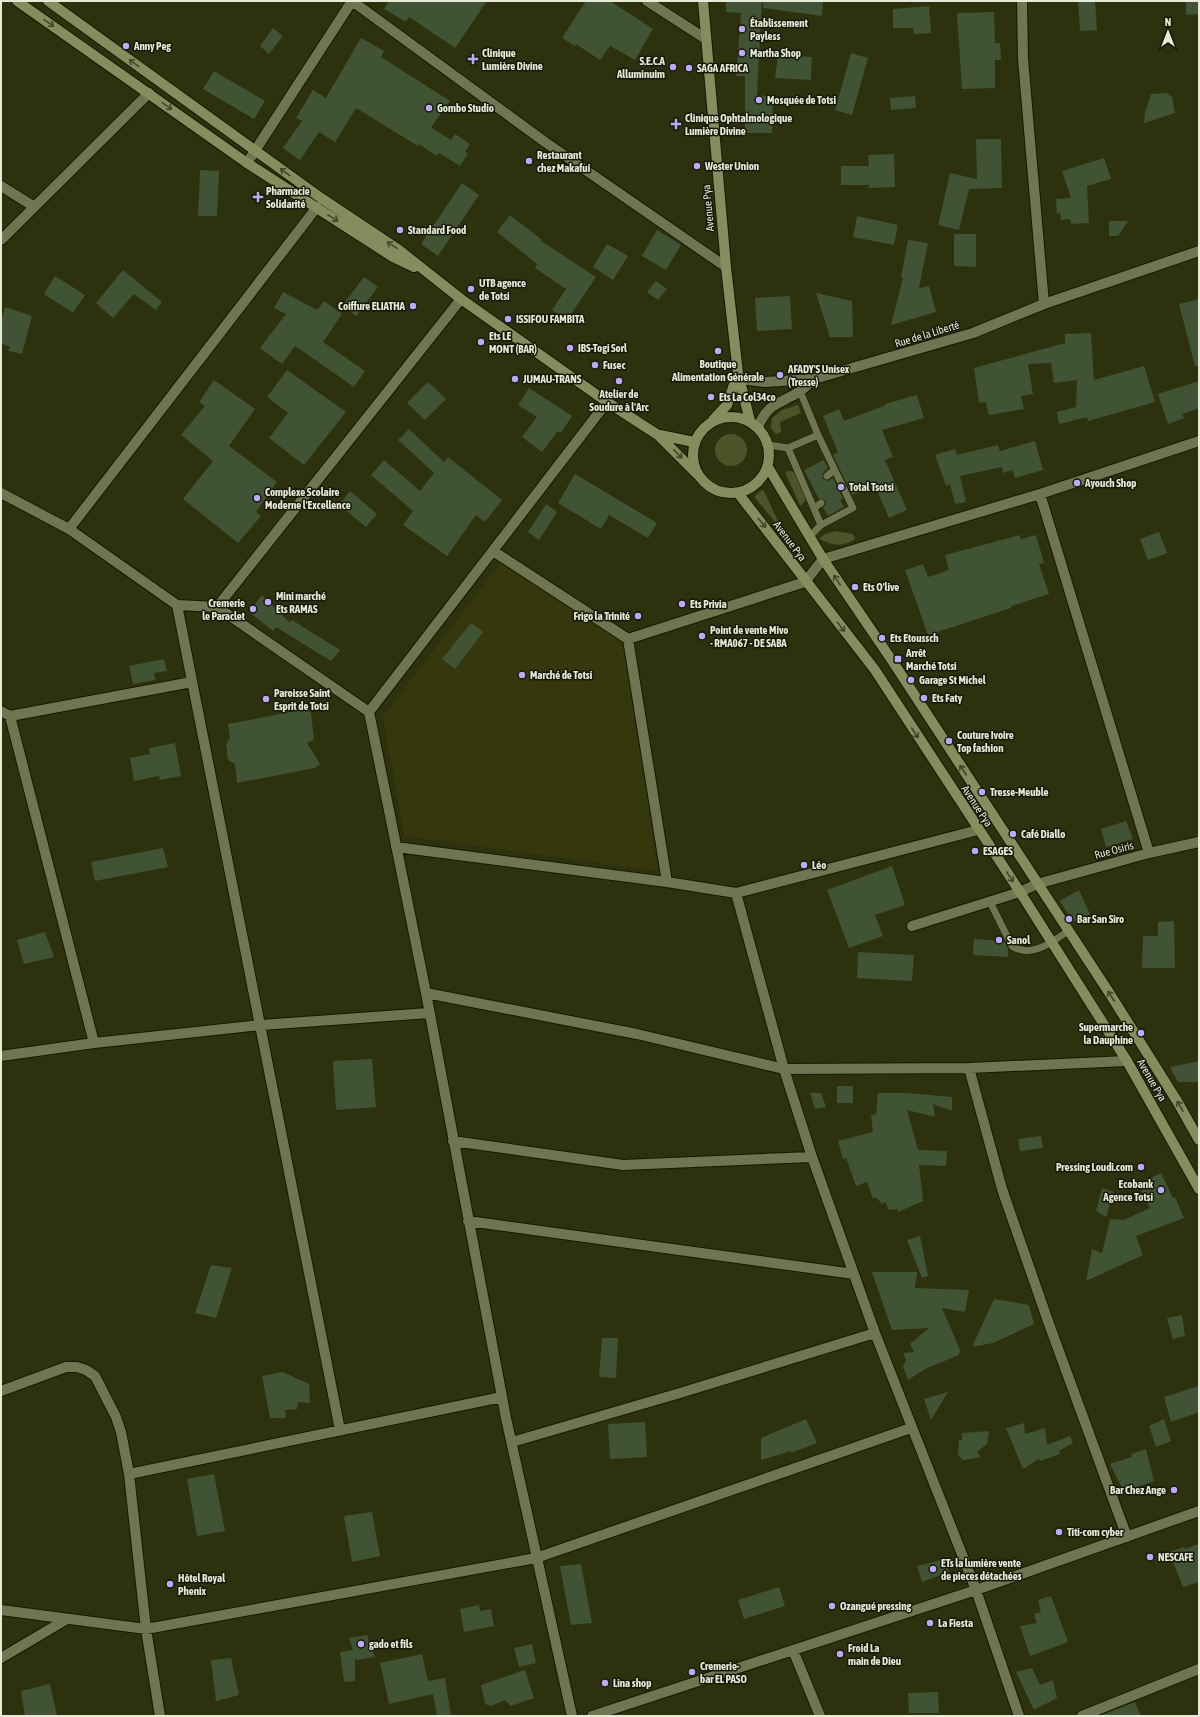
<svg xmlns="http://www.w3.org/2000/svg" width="1200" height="1717" viewBox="0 0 1200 1717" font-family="'Asap Condensed',sans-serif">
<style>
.built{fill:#34380c}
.green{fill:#4e5329}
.building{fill:#405335}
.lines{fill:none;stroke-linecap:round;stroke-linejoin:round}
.lane-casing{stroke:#161900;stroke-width:8}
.street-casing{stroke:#161900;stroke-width:12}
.secondary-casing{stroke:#161900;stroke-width:12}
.lane{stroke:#707551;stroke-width:7}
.street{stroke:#707551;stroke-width:10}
.secondary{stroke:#858c5d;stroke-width:10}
.oneway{stroke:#42462b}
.poi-dot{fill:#bcaaf6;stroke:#161809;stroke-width:1.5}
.labels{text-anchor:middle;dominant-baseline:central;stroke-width:3;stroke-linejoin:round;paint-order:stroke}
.poi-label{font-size:11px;font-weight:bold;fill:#e7ead6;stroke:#161809;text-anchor:start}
.street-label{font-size:11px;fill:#e7ead6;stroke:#161809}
</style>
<rect width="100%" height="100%" fill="#2e310e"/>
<path class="built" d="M501 562 624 634 658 871 404 836 383 717Z"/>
<path class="green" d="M798 405 801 413 780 422 781 432 776 434 771 428 772 418 782 410Z
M715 450a16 16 0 1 1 32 0a16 16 0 1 1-32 0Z
M791 471 795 473 807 499 800 506 785 472Z
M762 490 764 491 782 530 755 498V496Z
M835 531 853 534 855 539C844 548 831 545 819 539L825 534Z"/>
<path class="building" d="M389 1H487L455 48 409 17 406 22 384 9Z
M586 1H610L653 29 635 60 610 46 600 60 576 44 575 46 562 38Z
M726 1H762L757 95 773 97 772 133H745V76H736L741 13 726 12Z
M763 1H823L822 16 763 8Z
M1078 1H1095L1097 30 1080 31Z
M1186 1H1199V14L1186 15Z
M929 6 931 33 914 34 913 28H893V9Z
M994 12 995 43H1000L1001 60H995V88L962 89 957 13Z
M273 28 283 36 269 54 260 46Z
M361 38 384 51 381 57 450 101 431 127 451 140 455 134 470 144 465 152 468 154 460 166 439 153 437 156 419 144 418 146 356 108 335 142 319 132 300 160 283 148 302 121 296 118 313 90 326 98Z
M851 53 868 58 852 115 835 110Z
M778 55 812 57 811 80 775 78Z
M214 71 265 101 254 119 203 89Z
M1167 93 1172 97 1175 113 1144 123 1145 112 1151 94Z
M915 96 916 108 891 110 890 98Z
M976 139H1001L1002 188 969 189 959 230 938 225 950 173 977 179Z
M894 154 895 187 869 188V185H841V166H869L868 155Z
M1104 158 1111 179 1087 186 1089 223 1071 224 1070 219 1061 220 1060 213 1057 214 1056 199 1071 198 1062 171Z
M200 170 219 171 217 216H198Z
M462 183 479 195 438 256 421 244Z
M510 215 542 240 541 241 596 277 567 320 552 310 566 289 535 268 537 264 497 232Z
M857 216 898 225 894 245 853 237Z
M1109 221H1128L1118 236H1109Z
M657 230 681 245 666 270 642 256Z
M954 234H976V267L954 266Z
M908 240 928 243 919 288 929 286 936 312 891 325 903 278 901 277Z
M607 244 628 256 613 280 593 267Z
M123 270 162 302 156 310 134 294 113 318 96 303Z
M55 276 85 295 73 313 44 294Z
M364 277 378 287 356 316 342 306Z
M656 281 667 289 658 300 647 292Z
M283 292 317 310 324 301 342 314 323 342 365 371 354 387 295 346 282 364 260 348 286 314 274 308Z
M816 293 852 301 853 337H830Z
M790 296 792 329 757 331 755 298Z
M1199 299V366H1195L1179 304Z
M5 307 32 316 22 354 8 351 10 347 1 343V321Z
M1091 333 1094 380 1144 366 1155 402 1088 421 1087 417 1059 424 1057 412 1076 407 1077 380 1054 383 1051 363 1028 364 1033 394 1021 396 1024 409 989 415 986 402 979 403 974 368 1065 343V334Z
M287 370 346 412 304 465 269 438 288 413 267 397Z
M214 380 255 409 229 446 277 482 256 512 261 516 238 543 183 499 213 461 181 435 205 406 199 402Z
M1199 381V408L1182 414 1184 418 1168 424 1158 394Z
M428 382 446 399 425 420 407 403Z
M529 388 572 416 561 433 558 431 542 452 522 437 537 417 518 405Z
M917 395 924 418 882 430 893 457 885 460 907 510 889 518 875 486 852 495 833 455 838 452 823 416 839 409 844 421 886 405 885 404Z
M409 429 444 462 448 457 502 500 485 522 476 515 447 556 403 525 413 511 371 475 384 460 420 491 434 473 398 440Z
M1035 441 1043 470 1015 478 1012 470 1003 473 1002 467 960 476 966 502 955 504 950 484 946 486 935 455 955 449 957 455 998 445 1000 451Z
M824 460 828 468 822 474 823 479 828 481 833 478 843 499 840 500 844 507 828 516 823 507 826 505 825 500 819 499 804 470Z
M575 474 657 523 648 538 609 515 601 529 558 503Z
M350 491 377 514 366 527 339 505Z
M546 504 557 512 539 540 528 532Z
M1159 532 1167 553 1148 560 1140 539Z
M1020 535 1021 539 1036 535 1044 563 1039 564 1049 594 1011 606V608L928 635 905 570 923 564 928 577 949 570 945 555Z
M262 595 290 623 292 620 340 650 331 661 276 627 273 631 249 612Z
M471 623 483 632 455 669 442 659Z
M164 659 167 671 154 673 155 680 133 684 129 666Z
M307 709 311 712 314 740 307 743 320 764 315 768 237 783 235 764 228 760 226 744 230 738 228 724Z
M175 743 181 776 160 780 159 776 134 781 130 758 150 754 149 748Z
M1126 821 1133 839 1106 847 1101 829Z
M163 848 168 867 95 881 91 862Z
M892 866 905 905 875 915 883 936 849 948 827 890Z
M1079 890 1090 914 1073 922 1060 901Z
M1174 921 1175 968H1142L1143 936H1158V922Z
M45 932 54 957 24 964 17 940Z
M974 939 1004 941 1008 949V957L973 955Z
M858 952 914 955 912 981 857 978Z
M372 1059 376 1107 336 1110 333 1061Z
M1199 1061V1082H1178L1170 1067Z
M837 1086H853V1103H837Z
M810 1093H821L826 1107 815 1109Z
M878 1093H907L952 1097V1111L933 1104 935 1117 907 1110 918 1150 947 1151 946 1166 919 1165 923 1201 898 1212 897 1209 889 1210 885 1202 882 1204 876 1197 873 1199 867 1182 856 1186 846 1158 843 1159 838 1141 873 1132 871 1115 876 1114Z
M1041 1136 1043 1148 1020 1151 1018 1139Z
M1161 1173 1173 1198 1175 1197 1184 1218 1136 1236 1143 1255 1086 1281 1092 1249 1102 1253 1110 1219 1124 1220 1150 1208 1138 1184Z
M1102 1188 1114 1192 1106 1217 1096 1211Z
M920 1236 928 1276 922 1278 907 1240Z
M211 1265 232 1268 216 1318 195 1313Z
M872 1272H917L915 1288 969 1290 965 1312 942 1308 960 1350 959 1355 925 1369 908 1380 903 1366 906 1360 903 1353 914 1352 910 1344 929 1328 892 1330Z
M994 1299 1029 1305 1034 1324 993 1343 972 1347Z
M1182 1315 1185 1336 1173 1339 1167 1318Z
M602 1338H618L616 1378 599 1377Z
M283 1372 309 1384 310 1403 298 1402 297 1409 285 1410 286 1418H270L262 1376Z
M1199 1386V1412L1171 1422 1164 1397Z
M948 1392 931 1420 924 1399Z
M806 1419 817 1443 791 1453V1451L761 1460V1438Z
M1164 1419 1171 1441 1156 1447 1149 1426Z
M645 1422 647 1457 610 1459 608 1424Z
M1024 1423 1025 1434 1045 1428 1047 1445 1070 1436 1073 1443 1059 1451 1060 1454 1040 1461 1039 1459 1023 1469 1006 1428Z
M989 1431 987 1444 977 1452 981 1457 963 1460 958 1455 959 1440H962V1433Z
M1146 1449 1154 1481 1124 1492 1110 1464 1132 1457 1131 1454Z
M214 1474 225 1531 197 1536 187 1479Z
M372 1512 380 1556 352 1562 344 1516Z
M1199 1544V1582L1183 1587 1169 1552 1184 1547 1185 1549Z
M946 1559 949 1572 922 1582 917 1566Z
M581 1564 592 1623 571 1625 560 1566Z
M779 1587 785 1606 744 1619 738 1600Z
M1051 1596 1068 1642 1030 1656 1020 1626 1037 1623 1034 1614 1041 1612 1038 1600Z
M479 1605 480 1611 491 1609 494 1626 464 1632 460 1609Z
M367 1635 375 1657 356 1660 355 1656V1681L344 1682 340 1652 353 1650 349 1638Z
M532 1644 536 1663 519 1667 514 1648Z
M422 1654 428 1681 445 1678 451 1716H437L433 1694 389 1704 380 1663Z
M231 1658 239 1695 216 1701 211 1660Z
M1032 1668 1040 1685 1053 1680 1057 1698 1034 1710 1016 1672Z
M525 1670 534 1698 511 1706 505 1700 491 1706 485 1704 481 1685Z
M50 1684 57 1716H25L21 1691Z
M938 1692 939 1713H909L908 1693Z
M1135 1702 1141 1716H1099Z"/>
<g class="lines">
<defs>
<path id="lane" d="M800 391 818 435
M769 445 788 448 818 435 853 508 821 525 810 536
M788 448 821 525
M827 476 834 470
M814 508 821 503
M990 902 1012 946C1031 959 1052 942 1068 931"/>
<path id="street" d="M352 1 545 142 726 267
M647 1 706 39
M1022 1 1023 59 1044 304
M247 163 352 1
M1 186 33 206
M1 240 149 93
M740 379 765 382 814 379 973 333 1044 304 1199 251
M758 427C768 403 779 404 799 392 805 388 809 383 814 379
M1 493 69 529 177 605 217 607 369 712 426 993 506 1418 572 1716
M1040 494 1149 853
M69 529 317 207
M493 551 628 639 805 582 823 559 1040 494 1199 441
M177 605 340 1430
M217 607 461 299
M628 639 667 882
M1 711 10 716 192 682
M369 712 607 402
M10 716 94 1043
M396 847 667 882 736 893 978 830
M736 893 784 1069 812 1157 875 1333 976 1590 1019 1716
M912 926 1020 892 1037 884 1149 853 1199 842
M426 993 637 1034 784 1069 969 1068 1127 1061
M1 1056 94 1043 261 1025 429 1013
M969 1068 1002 1189 1049 1324 1127 1537
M453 1141 623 1165 812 1157
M468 1221 854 1274
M1 1391 66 1367H77L86 1370 95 1376 116 1417 121 1432 129 1474 146 1629 160 1716
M512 1442 680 1393 875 1333
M129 1474 502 1397
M1 1610 146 1629 536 1558 911 1428
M793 1650 820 1716
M1 1658 67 1619
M592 1716 976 1590 1199 1511
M1082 1716 1199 1669"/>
<path id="secondary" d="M17 1 247 163 393 257 414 267
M48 1 321 198 399 250 461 299 607 402 658 435 697 474
M703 1 726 267 738 373 750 421
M693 455a38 38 0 1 1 76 0a38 38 0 1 1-76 0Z
M713 420 727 405 738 373
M660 435 694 442
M768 467 823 559 893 662 1110 994 1177 1101 1199 1140
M738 493 875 670 1020 892 1127 1061 1199 1189"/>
</defs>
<use href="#lane" class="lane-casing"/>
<use href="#street" class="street-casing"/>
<use href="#secondary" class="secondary-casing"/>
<use href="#lane" class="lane"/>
<use href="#street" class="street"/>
<use href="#secondary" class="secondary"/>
</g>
<defs><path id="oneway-shaft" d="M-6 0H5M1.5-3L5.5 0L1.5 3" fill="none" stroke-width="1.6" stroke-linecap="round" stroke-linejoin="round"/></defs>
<g class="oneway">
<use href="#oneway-shaft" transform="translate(49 23) rotate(35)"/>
<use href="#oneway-shaft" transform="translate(134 63) rotate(-144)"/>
<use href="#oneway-shaft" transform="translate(167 106) rotate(35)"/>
<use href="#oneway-shaft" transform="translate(285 172) rotate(-144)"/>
<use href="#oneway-shaft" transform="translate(333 218) rotate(32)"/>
<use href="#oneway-shaft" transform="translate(392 245) rotate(-146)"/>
<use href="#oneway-shaft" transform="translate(678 454) rotate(46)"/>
<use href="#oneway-shaft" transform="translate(762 523) rotate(51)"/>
<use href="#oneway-shaft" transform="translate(837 580) rotate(-124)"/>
<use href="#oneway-shaft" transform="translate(841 627) rotate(52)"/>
<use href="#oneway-shaft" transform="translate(915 733) rotate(57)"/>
<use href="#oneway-shaft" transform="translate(963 770) rotate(-123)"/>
<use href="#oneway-shaft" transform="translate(1010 877) rotate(56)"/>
<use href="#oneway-shaft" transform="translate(1111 996) rotate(-123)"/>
<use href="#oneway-shaft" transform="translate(1180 1106) rotate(-119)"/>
</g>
<g class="poi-dot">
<circle cx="742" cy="29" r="4"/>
<circle cx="126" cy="46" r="4"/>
<circle cx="742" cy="53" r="4"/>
<path d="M471 53h4v4h4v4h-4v4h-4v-4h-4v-4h4z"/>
<circle cx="673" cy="67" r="4"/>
<circle cx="689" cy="68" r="4"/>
<circle cx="759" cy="100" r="4"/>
<circle cx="429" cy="108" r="4"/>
<path d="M674 118h4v4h4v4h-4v4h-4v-4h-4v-4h4z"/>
<circle cx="529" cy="161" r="4"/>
<circle cx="697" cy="166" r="4"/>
<path d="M256 191h4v4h4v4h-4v4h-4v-4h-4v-4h4z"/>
<circle cx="400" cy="230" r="4"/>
<circle cx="471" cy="289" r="4"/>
<circle cx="413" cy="306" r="4"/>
<circle cx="508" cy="319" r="4"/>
<circle cx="481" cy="342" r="4"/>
<circle cx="570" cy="348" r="4"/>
<circle cx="718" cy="351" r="4"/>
<circle cx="595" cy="365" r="4"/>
<circle cx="780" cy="375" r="4"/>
<circle cx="515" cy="379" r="4"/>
<circle cx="619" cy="381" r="4"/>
<circle cx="711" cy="397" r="4"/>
<circle cx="1077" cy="483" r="4"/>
<circle cx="841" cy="487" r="4"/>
<circle cx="257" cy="498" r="4"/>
<circle cx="855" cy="587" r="4"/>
<circle cx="268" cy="602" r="4"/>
<circle cx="682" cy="604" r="4"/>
<circle cx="253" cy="609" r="4"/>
<circle cx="638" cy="616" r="4"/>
<circle cx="702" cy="636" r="4"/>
<circle cx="882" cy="638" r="4"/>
<rect x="894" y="655" width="8" height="8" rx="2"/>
<circle cx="522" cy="675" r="4"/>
<circle cx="911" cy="680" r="4"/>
<circle cx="924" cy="698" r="4"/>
<circle cx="266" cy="699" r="4"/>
<circle cx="949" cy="741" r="4"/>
<circle cx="982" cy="792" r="4"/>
<circle cx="1013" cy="834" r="4"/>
<circle cx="975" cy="851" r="4"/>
<circle cx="804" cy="865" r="4"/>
<circle cx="1069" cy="919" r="4"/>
<circle cx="999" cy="940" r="4"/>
<circle cx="1141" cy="1033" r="4"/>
<circle cx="1141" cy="1167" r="4"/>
<circle cx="1161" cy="1190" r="4"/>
<circle cx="1174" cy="1490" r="4"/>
<circle cx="1059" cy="1532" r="4"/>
<circle cx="1150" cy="1557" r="4"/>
<circle cx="933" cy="1569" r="4"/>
<circle cx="170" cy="1584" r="4"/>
<circle cx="832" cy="1606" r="4"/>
<circle cx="930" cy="1623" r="4"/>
<circle cx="361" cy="1644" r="4"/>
<circle cx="840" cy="1654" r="4"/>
<circle cx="692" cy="1672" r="4"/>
<circle cx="605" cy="1683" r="4"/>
</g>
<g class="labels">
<g class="poi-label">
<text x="750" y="23">Établissement<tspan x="750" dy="13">Payless</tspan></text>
<text x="134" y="46">Anny Peg</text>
<text x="482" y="53">Clinique<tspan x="482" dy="13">Lumière Divine</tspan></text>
<text x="750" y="53">Martha Shop</text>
<text x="665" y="61" text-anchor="end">S.E.C.A<tspan x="665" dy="13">Alluminuim</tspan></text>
<text x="697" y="68">SAGA AFRICA</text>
<text x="767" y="100">Mosquée de Totsi</text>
<text x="437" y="108">Gombo Studio</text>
<text x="685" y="118">Clinique Ophtalmologique<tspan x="685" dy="13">Lumière Divine</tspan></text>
<text x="537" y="155">Restaurant<tspan x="537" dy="13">chez Makafui</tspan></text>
<text x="705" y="166">Wester Union</text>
<text x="266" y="191">Pharmacie<tspan x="266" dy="13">Solidarité</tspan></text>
<text x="408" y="230">Standard Food</text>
<text x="479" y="283">UTB agence<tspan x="479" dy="13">de Totsi</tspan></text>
<text x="405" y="306" text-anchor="end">Coiffure ELIATHA</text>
<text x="516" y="319">ISSIFOU FAMBITA</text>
<text x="489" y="336">Ets LE<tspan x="489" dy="13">MONT (BAR)</tspan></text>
<text x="578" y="348">IBS-Togi Sorl</text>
<text x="718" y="364" text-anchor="middle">Boutique<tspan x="718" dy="13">Alimentation Générale</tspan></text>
<text x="603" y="365">Fusec</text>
<text x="788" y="369">AFADY'S Unisex<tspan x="788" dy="13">(Tresse)</tspan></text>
<text x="523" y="379">JUMAU-TRANS</text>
<text x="619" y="394" text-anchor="middle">Atelier de<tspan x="619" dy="13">Soudure à l'Arc</tspan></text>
<text x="719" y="397">Ets La Col34co</text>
<text x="1085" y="483">Ayouch Shop</text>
<text x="849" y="487">Total Tsotsi</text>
<text x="265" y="492">Complexe Scolaire<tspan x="265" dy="13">Moderne l'Excellence</tspan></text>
<text x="863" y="587">Ets O'live</text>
<text x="276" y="596">Mini marché<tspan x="276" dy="13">Ets RAMAS</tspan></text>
<text x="245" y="603" text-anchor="end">Cremerie<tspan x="245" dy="13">le Paraclet</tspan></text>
<text x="690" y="604">Ets Privia</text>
<text x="630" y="616" text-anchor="end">Frigo la Trinité</text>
<text x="710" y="630">Point de vente Mivo<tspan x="710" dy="13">- RMA067 - DE SABA</tspan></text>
<text x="890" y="638">Ets Etoussch</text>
<text x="906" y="653">Arrêt<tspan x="906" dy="13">Marché Totsi</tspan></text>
<text x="530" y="675">Marché de Totsi</text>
<text x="919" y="680">Garage St Michel</text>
<text x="274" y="693">Paroisse Saint<tspan x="274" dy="13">Esprit de Totsi</tspan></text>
<text x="932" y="698">Ets Faty</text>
<text x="957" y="735">Couture Ivoire<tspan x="957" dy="13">Top fashion</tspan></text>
<text x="990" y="792">Tresse-Meuble</text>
<text x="1021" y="834">Café Diallo</text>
<text x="983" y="851">ESAGES</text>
<text x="812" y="865">Léo</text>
<text x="1077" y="919">Bar San Siro</text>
<text x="1007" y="940">Sanol</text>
<text x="1133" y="1027" text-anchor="end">Supermarche<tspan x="1133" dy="13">la Dauphine</tspan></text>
<text x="1133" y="1167" text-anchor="end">Pressing Loudi.com</text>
<text x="1153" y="1184" text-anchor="end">Ecobank<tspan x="1153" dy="13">Agence Totsi</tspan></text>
<text x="1166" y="1490" text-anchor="end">Bar Chez Ange</text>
<text x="1067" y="1532">Titi-com cyber</text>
<text x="1158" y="1557">NESCAFE</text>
<text x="941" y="1563">ETs la lumière vente<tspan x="941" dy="13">de pieces détachées</tspan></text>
<text x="178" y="1578">Hôtel Royal<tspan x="178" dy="13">Phenix</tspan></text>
<text x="840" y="1606">Ozangué pressing</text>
<text x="938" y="1623">La Fiesta</text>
<text x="369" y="1644">gado et fils</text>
<text x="848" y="1648">Froid La<tspan x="848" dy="13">main de Dieu</tspan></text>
<text x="700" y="1666">Cremerie-<tspan x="700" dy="13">bar EL PASO</tspan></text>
<text x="613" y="1683">Lina shop</text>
</g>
<g class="street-label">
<text transform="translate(708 208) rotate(-95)">Avenue Pya</text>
<text transform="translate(927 334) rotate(-17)">Rue de la Liberté</text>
<text transform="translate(790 541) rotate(53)">Avenue Pya</text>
<text transform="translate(977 806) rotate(57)">Avenue Pya</text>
<text transform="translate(1114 850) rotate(-15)">Rue Osiris</text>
<text transform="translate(1152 1080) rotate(60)">Avenue Pya</text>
</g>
</g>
<rect width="1200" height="1717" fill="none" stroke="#e7ead6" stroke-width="4"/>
<g transform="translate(1168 32)" stroke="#161809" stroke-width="3" paint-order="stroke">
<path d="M0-3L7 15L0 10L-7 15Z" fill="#e7ead6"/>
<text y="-6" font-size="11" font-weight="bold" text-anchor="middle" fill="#e7ead6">N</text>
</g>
</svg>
